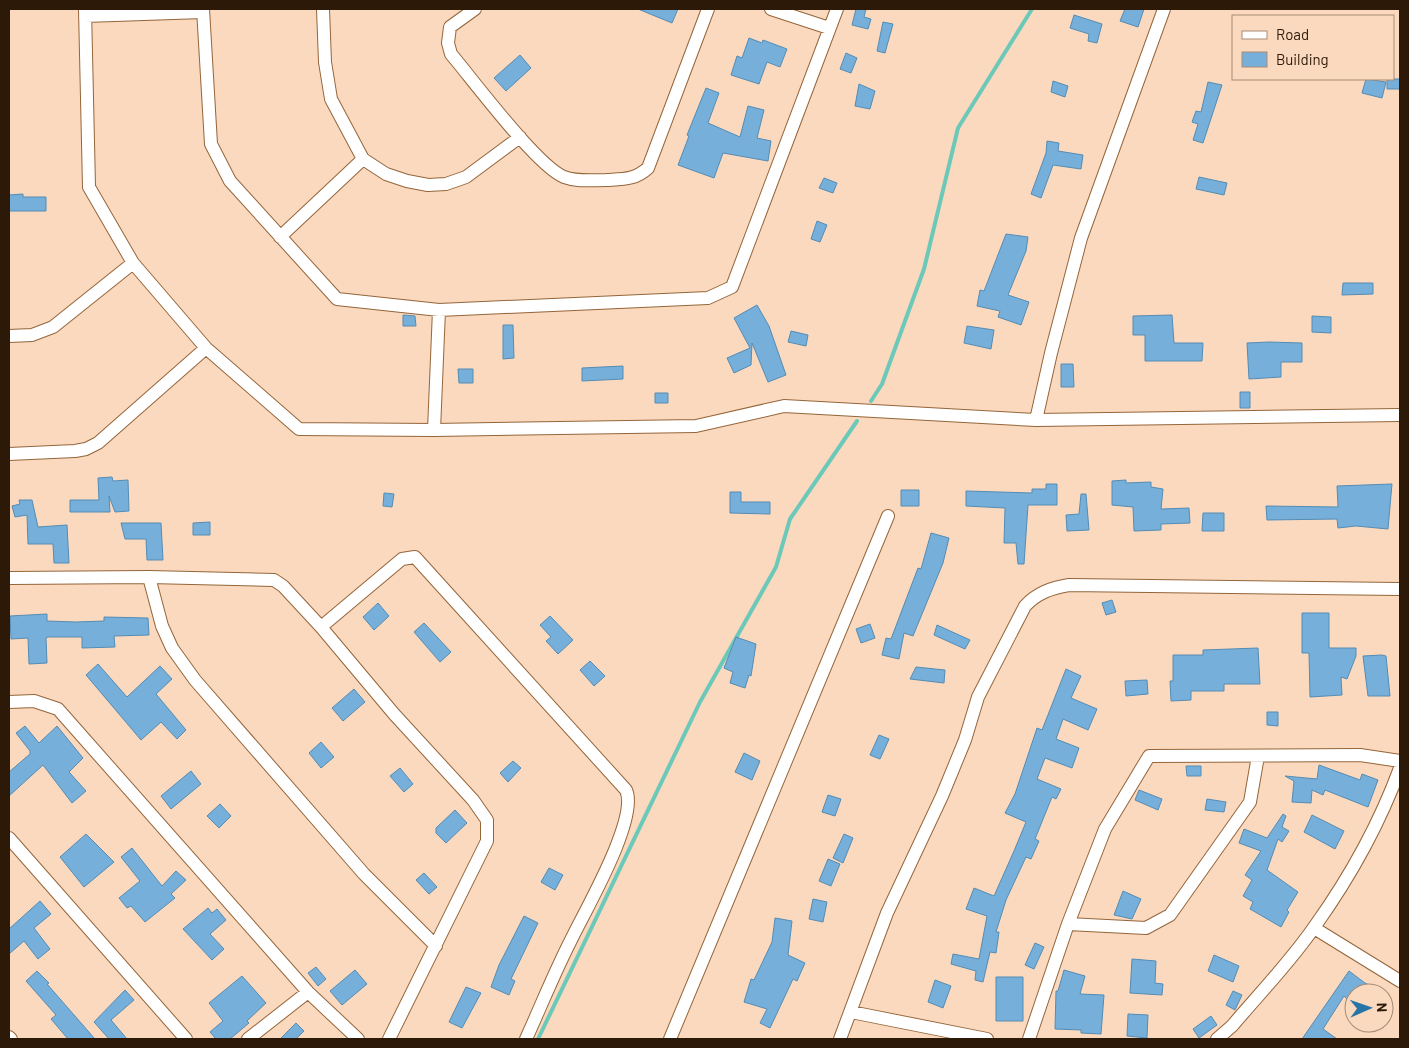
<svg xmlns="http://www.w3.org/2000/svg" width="1409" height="1048" viewBox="0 0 1409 1048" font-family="Barlow,sans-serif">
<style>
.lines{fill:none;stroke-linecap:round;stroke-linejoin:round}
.stream{stroke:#6cc9b9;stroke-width:4}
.building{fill:#76afd9;stroke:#548cb4}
.street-casing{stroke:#95653a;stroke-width:14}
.street{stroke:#fff;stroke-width:12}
</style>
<rect width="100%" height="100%" fill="#fad9be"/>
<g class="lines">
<path class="stream" d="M871 401 882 384 924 269 958 128 1032 9
M538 1039 700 702 776 567 790 519 857 421"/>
</g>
<path class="building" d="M638 9H678L672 23Z
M856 9H866L864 17 871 19 868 29 852 25Z
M1125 9H1144L1138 27 1120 21Z
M1074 15 1102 24 1097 43 1088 41 1089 34 1070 28Z
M883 22 893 24 885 53 877 51Z
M749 38 762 43 763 40 787 49 780 67 767 62 759 84 731 75 737 56 742 58Z
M846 53 857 58 851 73 840 69Z
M520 55 531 68 506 91 494 78Z
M1366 79 1386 82 1382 98 1362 93Z
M1387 79H1400V89H1387Z
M1053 81 1068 86 1065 97 1051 92Z
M1208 82 1222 85 1203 143 1193 140 1198 124 1192 122 1196 111 1201 112Z
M859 84 875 91 870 109 855 106Z
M706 88 719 93 708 123 740 137 748 106 764 110 757 138 771 141 768 161 723 153 714 178 678 165 689 136 687 135Z
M1047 141 1059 143 1058 151 1083 155 1081 169 1053 165 1041 198 1031 194 1046 153Z
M1199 177 1227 183 1224 195 1196 189Z
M824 178 837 183 833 193 819 188Z
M23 194V197H46V211H9V195Z
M817 221 827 225 820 242 811 239Z
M1006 234 1028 237 1026 251 1008 295 1029 302 1021 325 998 317 1000 311 977 306 980 290 984 291Z
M1343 283H1373V294L1342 295Z
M757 305 769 326 786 375 768 382 752 343 751 365 734 373 727 358 750 348 734 318Z
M403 315 415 316 416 326H403Z
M1172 315 1174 343H1203L1202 361H1145V335H1133V316Z
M1312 316 1331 317V333L1312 332Z
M503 325H513L514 358 503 359Z
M967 326 994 330 991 349 964 343Z
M791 331 808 335 806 346 788 342Z
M1269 342 1302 343V362H1281V377L1249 379 1247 343Z
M1061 364H1073L1074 387H1061Z
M623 366V379L582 381V368Z
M458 369H473V383H459Z
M1240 392H1250V408H1240Z
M655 393H668V403H655Z
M112 477 113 481 128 480 129 511 115 512 109 496 110 512H70V500H99L98 478Z
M1126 480V483L1151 482V487L1163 489 1161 509 1189 508 1190 523 1161 524V530L1134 531 1133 507 1112 505V481Z
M1046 484H1057V505H1028L1024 564H1018L1016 543H1004L1005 508 966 506V491L1032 493V489H1046Z
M1392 484 1388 529 1356 526 1338 528 1337 519 1267 520 1266 506 1338 507 1337 486Z
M901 490H919V506H901Z
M730 492H741V502H770V514L730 513Z
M384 493 394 494 392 507 383 506Z
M1081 494H1086L1089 530 1067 531 1066 515 1079 514Z
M19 500H32L38 527 67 525 69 563H54L53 544H28L27 515 15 517 12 506 20 504Z
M1203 513H1224V531H1202Z
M210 522V535H193V523Z
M121 523H161L163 560H147L146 539H125Z
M931 533 949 538 943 563 913 636 904 633 899 659 882 655 886 638 891 639 918 568 921 569Z
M1112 600 1116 612 1106 615 1102 603Z
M378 603 389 616 374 630 363 617Z
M1302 613H1329V648H1356V656L1347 679 1341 677 1342 695 1310 697 1309 653H1302Z
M47 614V621L76 622 104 621V617L148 618 149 635 114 636 115 647 82 648V637H48L46 638 47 663 29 664 28 638 11 639 10 616Z
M550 616 573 640 558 654 546 641 551 637 540 625Z
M424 623 451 652 440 662 414 632Z
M870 624 875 638 861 643 856 629Z
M937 625 970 640 965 649 934 635Z
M736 637 756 644 751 676 749 675 745 688 730 683 733 672 724 668Z
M1258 648 1260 684H1224V691H1191V700L1171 701 1170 681H1173V655H1203V650Z
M1382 655 1386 656 1390 696H1368L1363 656Z
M590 661 605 676 594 686 580 670Z
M98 664 127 697 160 666 172 679 156 694 186 730 177 739 161 722 141 740 86 675Z
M916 667 945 670 944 683 910 679Z
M1066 669 1081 676 1071 698 1097 709 1088 730 1063 719 1056 739 1079 748 1072 768 1045 758 1037 779 1061 789 1056 799 1052 797 1035 839 1039 841 1031 859 1026 857 1006 900 996 932H999L996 953 990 952 983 982 975 980 976 971 951 964 953 954 979 959 987 916 966 909 974 888 994 896 1014 851 1026 822 1005 813 1015 794 1037 728 1042 730Z
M1147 680 1148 694 1126 696 1125 681Z
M354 689 365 702 343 721 332 708Z
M1267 712H1278V726L1267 725Z
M25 726 39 743 57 726 83 758 69 772 86 791 72 803 43 765 9 796V772L30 754V751L16 733Z
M879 735 889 739 880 759 870 755Z
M321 742 334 757 321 768 309 753Z
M744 753 760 761 752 780 735 772Z
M513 761 521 768 508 782 500 773Z
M1319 765 1360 780 1362 774 1378 780 1368 807 1325 790 1323 795 1312 790 1311 803 1292 802 1294 781 1285 776 1317 779Z
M1186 766H1201V776H1187Z
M400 768 413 784 404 792 390 776Z
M191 771 201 784 171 809 161 796Z
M1139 790 1162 799 1158 810 1135 800Z
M828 795 841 799 835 816 822 812Z
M1207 799 1226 802 1224 812 1205 810Z
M220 804 231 816 219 828 207 816Z
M455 810 467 823 446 843 436 833V828Z
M1283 814 1286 816 1282 827 1289 831 1282 842 1278 839 1267 870 1298 892 1287 910 1289 912 1281 927 1250 909 1253 902 1243 896 1252 880 1245 875 1261 851 1239 843 1244 829 1267 838Z
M1312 815 1344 831 1335 849 1304 832Z
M86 834 114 862 84 887 60 857Z
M844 834 853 838 843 863 833 858Z
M132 848 162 886 176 871 186 880 171 894 175 898 145 922 131 906 127 908 119 898 140 881 121 857Z
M828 859 840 864 831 886 819 881Z
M549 868 563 875 555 890 541 882Z
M424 873 437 887 429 894 416 880Z
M1123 891 1141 899 1132 919 1114 915Z
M813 899 827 902 823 922 809 919Z
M40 901 51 914 34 928 50 949 38 959 24 941 9 954V929Z
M208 908 212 913 217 909 226 920 210 934 224 949 212 960 183 929Z
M524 916 538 923 511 979 515 981 509 995 491 987 499 965Z
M775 918 792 921 788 955 805 963 797 981 793 979 770 1028 760 1023 767 1009 744 1002 751 979 754 980 772 942Z
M1035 943 1044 947 1034 969 1025 965Z
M1214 955 1239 966 1233 982 1208 971Z
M1132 959 1156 961 1155 983 1163 984 1162 995 1130 993Z
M316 967 326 979 318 986 308 973Z
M355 970 367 984 342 1005 330 991Z
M1064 970 1085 976 1080 994 1104 995 1101 1034 1081 1033V1030L1055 1029 1056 991H1058Z
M37 971 49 983 47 984 95 1039H68L51 1019 56 1015 26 981Z
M1349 971 1365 983 1386 993H1351L1347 999 1344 996 1323 1029 1337 1039H1302Z
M242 976 266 1003 247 1021 249 1023 230 1039H216L210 1032 223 1021 209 1003Z
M996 977H1023V1021H996Z
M935 980 951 986 943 1008 928 1002Z
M466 987 481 993 462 1028 449 1022Z
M125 990 134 1000 111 1020 127 1039H109L94 1022Z
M1233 991 1242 995 1235 1010 1226 1005Z
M1128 1014 1148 1015 1147 1038 1127 1036Z
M1211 1016 1217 1025 1199 1038 1193 1029Z
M296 1023 304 1031 296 1039H280Z"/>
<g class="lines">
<defs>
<path id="street" d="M85 9 89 187 133 263 206 348 299 429 434 430 696 426 784 406 1036 420 1400 415
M203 9 211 144 230 181 337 299 439 310 708 298 732 287 837 9
M323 9 325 62 331 99 363 159 386 174 407 181 428 185 446 184 466 177 520 137
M475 9 450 27 448 43 451 54C473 80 537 166 564 177 577 182 592 180 606 180 623 179 635 180 648 168L708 9
M771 9 829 28
M85 16 203 12
M280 237 363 159
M9 336 32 335 53 327 133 263
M1036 420 1051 353 1081 238 1164 9
M434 430 439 310
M9 454 75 451 86 449 98 443 206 348
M149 577 162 626 172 648 195 680 364 874 436 946
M9 578 149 577 274 580 283 586 321 627 394 714 473 800 487 820V841L389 1039
M321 627 402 559 415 557 626 790C639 818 586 909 572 938 555 971 541 1006 526 1039
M9 702 34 701 58 709 308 992 358 1039
M9 838 186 1039
M1068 924 1146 928 1170 915 1250 802 1258 756
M1314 928 1400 981
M851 1012 987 1039
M9 1037 11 1039
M248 1039 308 992
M670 1039 888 516
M840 1039 887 913 942 796 965 740 978 697 1025 606C1037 593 1051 588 1069 585L1400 589
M1029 1039 1068 924 1105 829 1149 756 1360 755 1400 761
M1217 1039 1232 1026C1260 993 1291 961 1315 926 1350 877 1379 825 1400 768"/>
</defs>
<use href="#street" class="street-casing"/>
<use href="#street" class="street"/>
</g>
<rect width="1409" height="1048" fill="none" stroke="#2c1907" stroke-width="20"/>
<rect x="1232" y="15" width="162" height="65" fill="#fad9be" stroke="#a88c75"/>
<rect x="1242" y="31" width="25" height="8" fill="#ffffff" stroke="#a88c75"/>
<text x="1276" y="40" font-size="15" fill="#2c1907">Road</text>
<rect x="1242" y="52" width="25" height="15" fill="#76afd9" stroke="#a88c75"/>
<text x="1276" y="65" font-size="15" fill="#2c1907">Building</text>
<g transform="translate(1369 1008) rotate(88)"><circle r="24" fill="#fad9be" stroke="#a88c75"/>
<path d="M0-4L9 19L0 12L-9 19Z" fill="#2775a7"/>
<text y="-8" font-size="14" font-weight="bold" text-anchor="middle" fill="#2c1907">N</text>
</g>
</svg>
